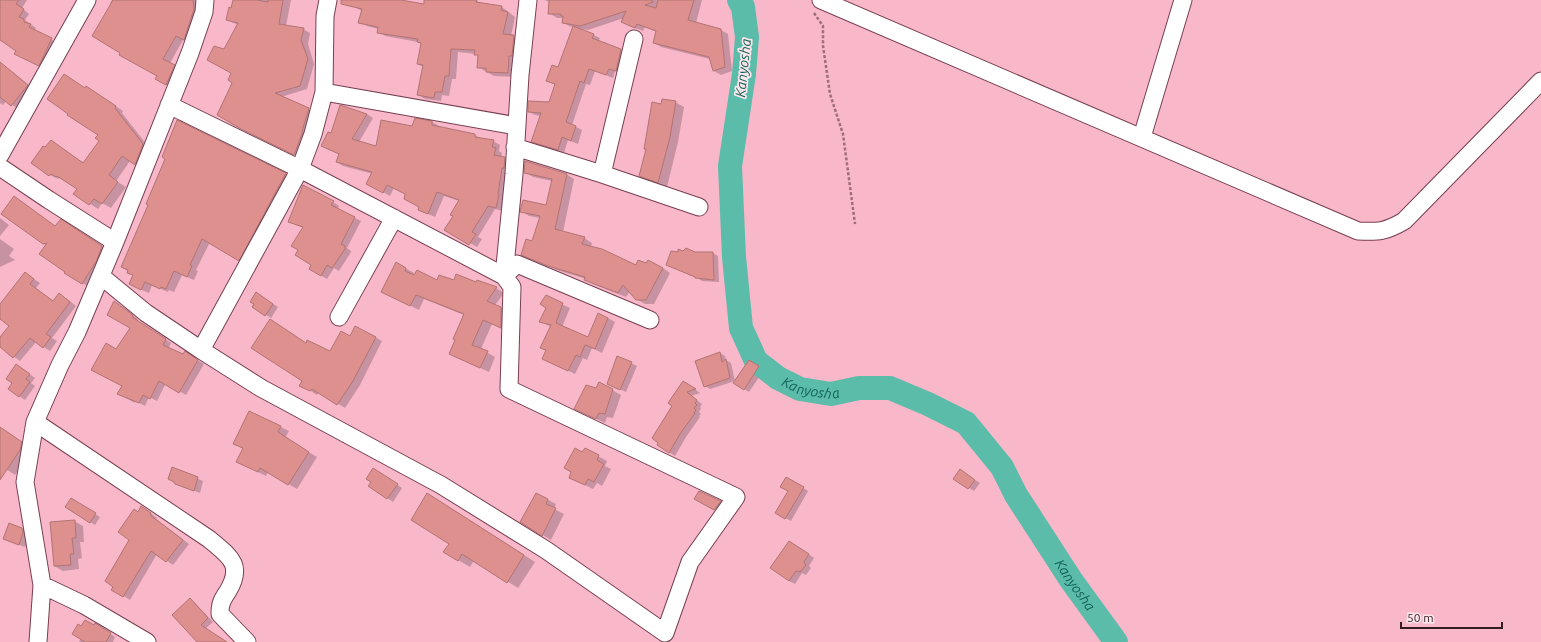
<svg xmlns="http://www.w3.org/2000/svg" width="1541" height="642" viewBox="0 0 1541 642" font-family="Ubuntu,sans-serif">
<style>
.shadow{fill:#0003}
.lines{fill:none;stroke-linecap:round;stroke-linejoin:round}
.river{stroke:#5bbcaa;stroke-width:24}
.building{fill:#de908f;stroke:#b27473}
.minor-casing{stroke:#774051;stroke-width:19}
.path{stroke:#9c6e7b;stroke-width:2.5;stroke-dasharray:3 2;stroke-linecap:butt}
.minor{stroke:#fff;stroke-width:17}
.labels{text-anchor:middle;dominant-baseline:central;stroke-width:3.5;stroke-linejoin:round;paint-order:stroke}
.water-label{font-size:14px;font-style:italic;fill:#136257;stroke:#fce7ec}
</style>
<rect width="100%" height="100%" fill="#f9b7ca"/>
<path class="shadow" d="M0 0H27L22 8 29 14 25 20 36 28 34 31 58 43 45 68 21 57 18 51 0 37Z
M112 0H195L200 3 191 43 183 40 170 63 181 70 174 88 164 83 158 76 110 3Z
M234 0H291L286 26 303 29 310 33 308 44 314 64 307 89 281 97 316 113 302 158 249 133 224 50 238 25 227 20Z
M353 0H395L425 5V0H475L483 4 502 7 515 17 511 36 521 40 515 77 494 76 478 67 479 56 476 54 458 52 456 79H452L449 96 442 95 441 101 425 99 418 95 423 67 418 64 422 44 418 42 385 36 378 32V29L367 26 360 22 362 11 352 6Z
M544 0H702L696 23 721 30 728 34 732 71 721 75 714 71 710 59 661 47 654 43 657 32 645 27 643 31 630 26 622 22 624 18 588 30 581 29 600 38 598 42 627 53 622 74 615 71 613 78 595 71 590 85 586 84 572 125 582 130 578 144 568 140 564 153 539 145 533 141 541 116 535 115 529 112 549 103 555 85 548 81 559 69 574 28 563 23 564 18H557L549 13 550 2Z
M4 67 13 72 35 91 20 110 6 101 3 105 0 103V72Z
M65 75 86 89 95 92 123 111 122 113 151 150 143 169 130 161 116 181 126 187 111 208 102 203 98 209 75 194 78 189 59 178 58 179 50 175 46 148 51 141 84 163 100 141 99 135Z
M675 102 684 107 678 142 667 187 649 181 641 176 662 105Z
M367 114 373 118 359 142 376 147 412 127 416 119 432 122 439 126V127L475 135 481 139 493 141 500 145 499 151 502 153 501 157 511 161 503 211 495 209 478 237 482 239 477 247 446 229 454 216 459 201 444 196 435 217 426 213 406 194 394 188 390 196 374 187 373 174 343 166 337 162 339 154 322 146 331 134Z
M177 121 293 178 246 264 210 242 196 270 198 271 194 280 182 275 174 292 169 290 168 292 152 285 149 293 137 288 134 276 122 267 150 205 167 159Z
M525 172 566 174 574 179 563 232 584 238 592 243 591 247 636 266 663 268 670 273 654 304H645L636 299 630 291 626 297 593 284 586 279 557 270 522 254 533 242 540 218 529 216 522 211 547 206 552 181 533 177Z
M333 202 339 206 337 209 361 221 347 248 351 251V252L339 271 334 268 327 279 310 269 313 265 299 250 304 228 289 222Z
M0 218 9 225 0 236Z
M67 224 109 251 89 287 65 273 66 271 47 245 44 244 56 227Z
M0 239 14 249 9 256 15 260 0 267Z
M678 253H713L718 256 719 282 702 281 696 277 668 265Z
M396 263 414 273 412 278 438 281 477 283 496 288 504 293 495 305 509 312V332L492 324 481 349 495 357 489 372 450 354 464 315 424 299 419 310 390 296Z
M25 273 40 283 36 288 54 302 66 298 76 306 52 338 57 341 50 351 36 342 20 361 0 346V338L11 326 0 318V306Z
M262 297 278 307 271 318 253 307Z
M546 297 570 308 562 327 588 338 608 318 615 322 602 353 592 348 587 360 583 358 575 374 550 362 547 351 542 348 551 327 540 321 547 308Z
M120 306 138 319 137 321 171 343 168 349 183 355 191 356 204 364 186 395 166 383 157 401 149 397 145 406 135 401V403L119 394 123 386 116 350 131 327Z
M375 337 382 341 360 385 345 408 319 392 317 395 301 385 303 381 307 344 331 352 351 338Z
M720 353 725 356 726 360 731 363 735 381 710 389 705 386Z
M618 357 637 366 626 392 608 384Z
M755 364 764 370 749 392 744 389Z
M22 369 35 378 31 383 35 386 25 400 9 389Z
M600 383 621 395 613 418 607 417 605 423 584 413Z
M689 385 700 393 691 396 702 404 700 407 701 408 699 412 701 414 699 416 700 417 686 437 675 456 658 445Z
M281 427 289 431 285 438 317 457 297 489 268 472 266 476 237 462 243 449 235 444Z
M0 432 10 434 30 448 28 455 15 475 0 465Z
M585 449 607 461 605 466 611 469 602 486 597 483 593 489 570 478Z
M173 468 203 481 200 493 176 484Z
M379 473 402 488 393 502 370 486Z
M965 474 980 483 974 491 955 479Z
M787 478 808 491 791 521 776 513 789 491Z
M700 492 725 504 720 512 696 498Z
M537 494 556 504 554 509 564 514 551 540 521 522Z
M71 499 100 517 95 525 66 507Z
M439 501 535 562 518 588 474 560 470 567 458 560 450 544Z
M148 511 157 518 156 519 189 544 173 565 157 554 130 600 113 589 131 540 138 513Z
M74 521 83 526 84 542H80L82 558 78 559 79 569 63 571 54 566Z
M22 529 28 532 29 537 25 547 4 539Z
M795 545 814 558 809 566 811 568 806 575 802 573 795 584 789 581Z
M190 600 195 603 213 622 205 629 226 642H198Z
M94 626 101 627 115 637 113 642H79L81 638 82 627Z"/>
<g class="lines">
<path class="river" id="s1" d="M739 0 743 7 747 37 744 74 730 166 734 257 741 328 756 361 778 378 800 389 831 394 859 388H890L928 404 966 423 1002 467 1016 495 1071 580 1116 642"/>
</g>
<path class="building" d="M0 0H19L16 4 24 9 19 17 24 19V22L31 24 29 27 52 38 39 66 14 54 16 51 0 40Z
M113 0H193L194 9 184 40 176 36 163 59 175 65 166 85 155 79 157 76 119 55 120 53 92 36Z
M233 0H257L268 2V0H283L279 24 304 28 301 40 308 59 300 86 275 93 309 108 302 131H303L294 155 241 129 217 115 232 83 228 80 231 73 207 60 214 46 224 49 238 23 226 20 229 7 231 8Z
M341 0H401L424 4V0H477L476 2 502 6 501 10 508 12 503 34 514 35 512 56H509L508 73 486 72V68H477L478 55H474L475 50 451 49 449 76H445L442 92H435L434 98 417 95 423 65 417 64 421 43 417 42 418 39 377 33 378 27 358 23 362 9 341 4Z
M549 0H652L653 2 645 5 656 8 658 0H694L688 20 721 29 725 67 713 71 709 57 653 43 656 31 637 24 635 28 621 22 626 11 580 26 562 23 563 16H561V14H548Z
M573 26 594 34 592 38 621 49 616 71 609 69 606 75 589 69 584 83 580 81 566 122 576 126 571 141 562 137 558 150 531 142 541 113 528 112V101L549 102 555 84 546 81 552 65 558 67Z
M0 62 28 85 11 106 0 97Z
M64 74 85 88 86 86 116 106 115 108 143 144 135 165 122 156 109 175 118 182 102 204 94 199 89 205 73 194 77 189 57 176 56 177 51 174 49 176 31 163 43 146 45 147 51 140 83 163 99 141 95 138 98 135 67 115 68 114 47 99Z
M662 99 676 101 670 137 658 183 639 176 646 149H644L652 102 661 104Z
M340 105 367 114 352 139 376 146 381 120 412 126 415 118 432 121V125L475 134V137L494 140 492 147 496 148 494 155 505 157 504 168H502L498 194 499 195 496 208 488 206 472 232 476 234 469 245 444 230 453 216 450 215 459 200 437 192 428 214 418 210 419 207 404 199 405 194 387 185 383 193 366 184 372 172 336 162 339 154 321 146 328 132 331 133Z
M177 120 286 173 239 261 202 239 190 265 192 266 187 277 174 271 166 289 161 287 160 289 145 282 141 290 129 284 133 275 127 273 128 270 121 267 148 205 146 204 165 159 162 157Z
M525 161 567 174 555 229 585 237 582 244 602 249 636 265 638 260 646 263 648 260 663 268 646 300H636L623 285 618 293 584 280 585 277 548 266 521 255 526 239 532 241 540 216 520 212 523 200 546 205 552 179 524 173Z
M303 185 334 201 331 205 355 217 341 244 345 246V249L332 268 327 265 321 276 309 269 311 265 295 255 298 250 291 246 303 227 288 222Z
M14 196 55 226 61 219 102 246 97 260 82 284 64 273 65 272 39 254 47 243 43 244 1 214Z
M686 248 695 252H713L714 280 695 278V277L666 265 671 251 678 252V249L683 251Z
M396 262 406 268 405 271 414 275 417 270 437 280 439 275 454 280 456 274 476 282 477 280 497 287 487 301 501 307V328L483 320 472 345 488 351 480 368 449 354 455 340 453 339 464 314 416 295 410 306 381 292Z
M25 272 34 279 30 284 53 301 59 293 70 302 46 334 51 337 43 348 30 338 13 358 0 347V337L9 326 0 319V304Z
M256 292 273 304 265 316 252 307 254 304 250 302Z
M546 295 563 303 556 323 588 337 598 313 608 318 595 349 585 345 580 357 576 355 568 371 542 359 546 350 540 348 551 325 539 322 546 308 540 304Z
M114 301 133 315 132 317 166 339 163 345 183 354 185 351 198 360 179 393 159 381 150 399 143 395 139 403 117 394 122 386 91 370 106 343 116 349 130 328 107 315Z
M270 319 306 343 307 340 330 351 341 331 350 336 355 326 376 337 353 381 337 405 312 389 310 391 299 386 302 381 251 348Z
M720 352 722 362 726 359 730 378 704 387 695 361Z
M617 356 632 362 620 390 607 384Z
M749 360 759 366 744 390 733 383Z
M16 364 30 374 26 379 30 382 19 397 8 389 12 383 6 379Z
M683 381 696 389 687 392 697 400 695 403 697 405 694 408 696 410 694 413H695L680 434 669 453 657 445 658 443 652 438 672 406 668 403Z
M599 382 613 389 605 414 599 413 596 419 574 409 586 385 596 388Z
M249 411 281 426 278 432 309 452 288 485 260 468 258 472 236 462 243 448 233 444Z
M0 427 22 442 20 450 0 480Z
M575 448 582 452 585 448 599 455 597 460 604 464 594 482 588 479 585 485 569 478 571 472 564 468Z
M172 467 198 477 194 491 175 484 174 482 168 479Z
M373 468 398 484 387 499 368 486 371 482 366 479Z
M960 469 975 480 968 489 953 479Z
M786 477 804 487 785 519 775 513 788 491 780 487Z
M699 491 721 501 714 510 694 499Z
M427 493 524 555 507 583 462 554 458 561 443 552 449 544 411 520Z
M536 493 548 499 546 504 556 508 542 536 520 522Z
M71 498 96 513 90 523 65 507Z
M141 506 151 513 150 515 183 540 166 562 151 551 123 597 111 590 113 587 105 581 129 540 118 532 134 509 138 512Z
M75 520 76 538H72L74 554H70L71 565 54 566 50 522Z
M9 523 22 528 23 533 19 545 3 539Z
M789 541 809 554 804 562 806 565 800 572 796 571 789 581 770 568Z
M190 598 208 618 201 625 227 642H197L172 615Z
M85 620 94 625 95 623 111 633 106 642H85L72 634 78 624 81 626Z"/>
<g class="lines">
<defs>
<path id="minor" d="M821 0 1358 231C1379 232 1385 232 1404 221L1541 81
M324 92 517 126
M169 105 300 169 504 276 517 264 650 320
M1142 137 1183 0
M515 147 602 174 699 207
M0 155 87 0
M0 167 49 200 115 242
M602 174 634 39
M101 276 146 313 201 350 261 388 441 485 546 550 665 633 690 562 736 497 509 389 512 287 504 276 514 174 520 75 528 0
M339 317 394 218
M201 350 300 169 313 134 324 92 325 16 328 0
M35 422 209 539C229 556 244 564 228 591 222 600 220 603 220 614L247 642
M42 585 84 605 147 642
M38 642 42 585 25 482 35 422 60 365 77 332 115 242 190 53 204 12 205 0"/>
</defs>
<use href="#minor" class="minor-casing"/>
<path class="path" d="M814 13 823 26V46L830 94 843 134 855 224"/>
<use href="#minor" class="minor"/>
</g>
<g class="labels">
<g class="water-label">
<text transform="translate(743 68) rotate(-84)">Kanyosha</text>
<text stroke="none"><textPath href="#s1" startOffset="430">Kanyosha</textPath></text>
<text stroke="none"><textPath href="#s1" startOffset="790">Kanyosha</textPath></text>
</g>
</g>
<path d="M1401 622v6h101v-6" fill="none" stroke="#341c23" stroke-width="2"/>
<text x="1407" y="622" font-size="12" fill="#341c23" stroke="#fce7ec" stroke-width="3" paint-order="stroke">50 m</text>
</svg>
